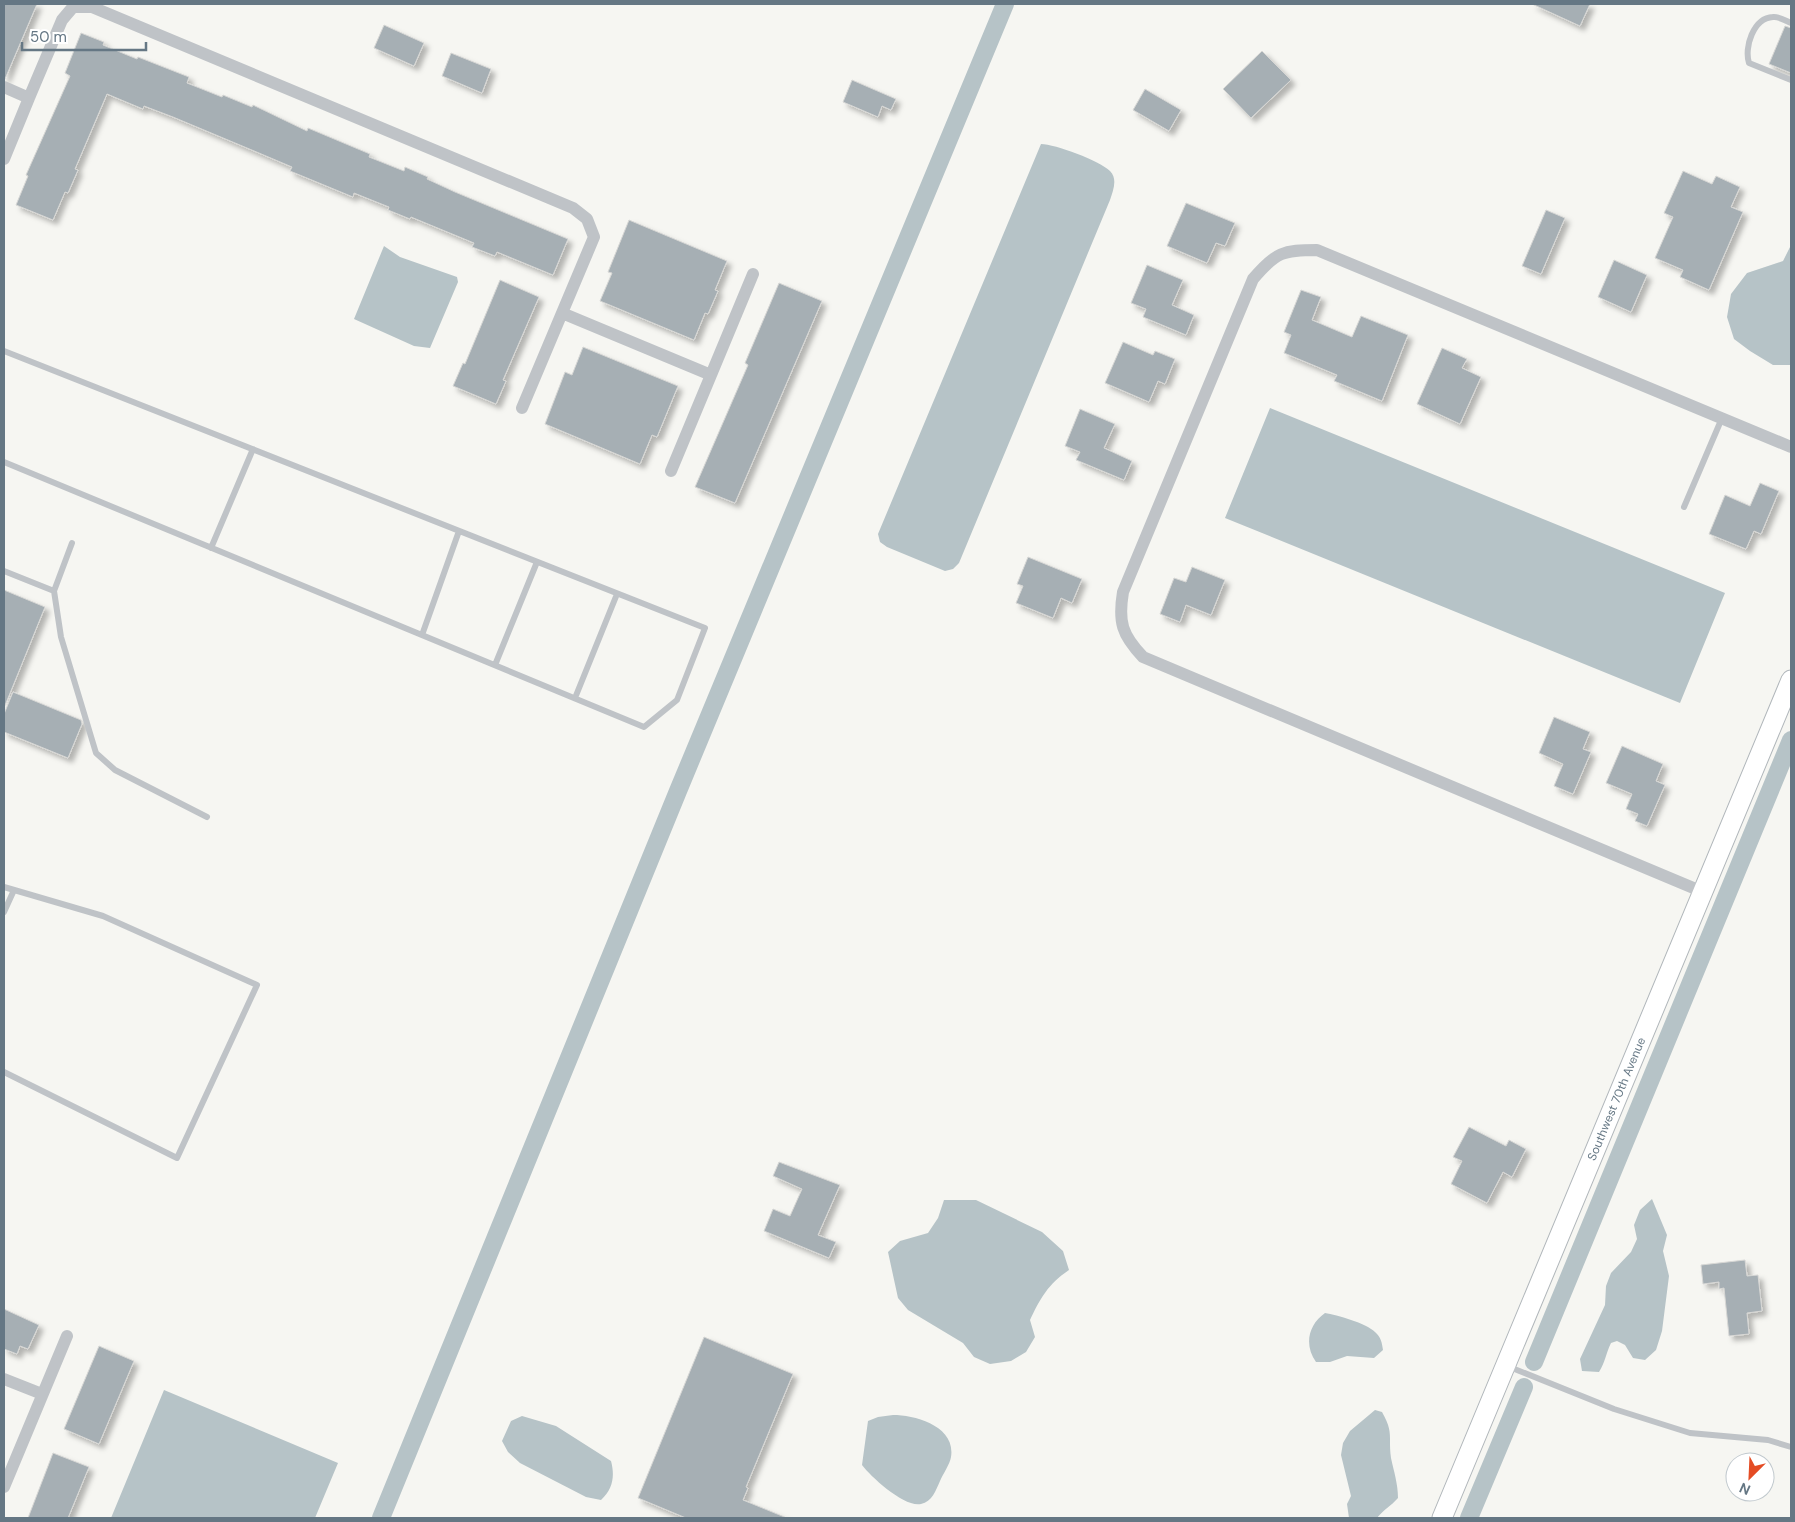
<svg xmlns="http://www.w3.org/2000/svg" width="1795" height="1522" viewBox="0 0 1795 1522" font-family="'DM Sans',sans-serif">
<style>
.water{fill:#b6c3c7}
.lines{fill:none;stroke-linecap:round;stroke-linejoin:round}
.canal{stroke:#b6c3c7;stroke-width:18}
.building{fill:#a6afb4;stroke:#d7d7d5;filter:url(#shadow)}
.secondary-casing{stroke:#b1b7bb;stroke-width:21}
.lane{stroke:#bfc3c7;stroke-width:6}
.street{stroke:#bfc3c7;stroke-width:12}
.secondary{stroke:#fff;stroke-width:19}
.labels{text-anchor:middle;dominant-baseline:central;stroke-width:5;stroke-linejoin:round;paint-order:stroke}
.street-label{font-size:12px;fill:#657784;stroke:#fff}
</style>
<defs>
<filter id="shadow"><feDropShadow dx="4.5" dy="4.5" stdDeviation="2.5" flood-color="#0004"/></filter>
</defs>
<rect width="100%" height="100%" fill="#f6f6f2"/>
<path class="water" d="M1041 144C1055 144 1100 161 1110 171 1118 179 1113 191 1110 200L959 563 953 569 945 571 887 547 880 542 878 534Z
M1791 245V365H1773L1750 351 1734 339 1727 317 1731 294 1747 273 1783 261Z
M384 246 400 257 457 277 458 282 430 348 414 346 354 319Z
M1270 408 1725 593 1680 703 1225 518Z
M1652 1199 1667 1235 1663 1251 1669 1276 1662 1331 1656 1350 1645 1360 1633 1358 1625 1345 1617 1341 1611 1343C1606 1353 1605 1363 1599 1372L1582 1371 1580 1359 1605 1305 1606 1286 1611 1273 1631 1252 1637 1239 1634 1225 1640 1210Z
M944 1200H976L1042 1232 1063 1251 1069 1270C1048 1284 1040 1299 1030 1320L1035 1337 1026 1352 1011 1361 990 1364 974 1357 963 1343 908 1310 898 1298 888 1252 900 1241 928 1233 938 1218Z
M1325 1313C1337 1315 1366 1323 1375 1332 1381 1337 1382 1343 1383 1350L1374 1358 1347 1356 1330 1362H1316C1304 1345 1308 1325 1325 1313Z
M164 1390 338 1463 315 1518H111Z
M1375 1410 1382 1412C1394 1433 1388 1437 1391 1458 1394 1472 1398 1484 1398 1498 1391 1506 1383 1510 1377 1518H1349L1347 1504 1351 1496 1341 1455 1343 1443 1350 1431Z
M893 1415C915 1415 956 1426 951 1457 950 1464 943 1474 940 1481 936 1490 932 1502 921 1504 905 1508 871 1477 862 1465L868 1421 878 1417Z
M522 1416 556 1426 611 1461C615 1476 613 1489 601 1500L586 1497 520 1463 508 1452 502 1441 511 1421Z"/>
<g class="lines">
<path class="canal" d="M1534 1362 1791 740
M381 1518 678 791 1005 4
M1469 1518 1524 1387"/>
</g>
<path class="building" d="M4 4H37L5 79H4Z
M1532 4H1590L1580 26Z
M384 25 424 43 414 66 374 48Z
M1785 26 1791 28V73L1769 64Z
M81 33 104 42 103 45 137 59 138 57 189 77 187 83 222 97 223 95 252 107 253 105 307 131 308 128 370 154 369 157 404 171 405 167 428 177 427 179 455 192 568 239 553 275 497 252 495 256 472 247 474 243 411 217 410 219 388 210 389 207 354 193 353 197 290 171 292 167 259 153 173 117 144 106 143 109 107 94 75 169 78 170 68 193 65 192 53 220 16 205 28 176 26 175 70 76 65 73Z
M1262 51 1291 80 1251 118 1223 89Z
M451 53 491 69 482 93 442 76Z
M852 80 896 99 891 110 882 106 878 117 843 102Z
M1145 89 1181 110 1169 131 1133 110Z
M1683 171 1712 184 1716 176 1740 187 1731 207 1743 212 1709 290 1680 277 1683 270 1655 258 1673 217 1664 213Z
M1186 203 1235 223 1225 246 1216 243 1207 263 1167 246Z
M1546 210 1565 218 1541 274 1522 266Z
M629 220 727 261 715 290 718 291 708 314 705 313 694 340 600 301 612 273 608 272Z
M1614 260 1647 275 1631 312 1598 297Z
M1147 265 1183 280 1172 305 1194 315 1186 335 1143 317 1146 309 1131 303Z
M500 280 539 297 503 380 506 381 496 404 453 386 463 363 465 364Z
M779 283 822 301 735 503 695 487 748 365 745 363Z
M1301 290 1321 297 1312 320 1352 337 1361 316 1408 335 1382 401 1334 381 1337 375 1284 353 1291 335 1284 332Z
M1123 342 1153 355 1155 351 1175 359 1165 384 1158 381 1149 402 1105 383Z
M583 347 678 386 657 437 652 435 640 464 545 424 565 372 572 375Z
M1442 348 1467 359 1462 368 1481 377 1460 424 1417 404Z
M1080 409 1115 424 1104 448 1132 461 1124 480 1076 460 1080 452 1065 446Z
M1760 483 1779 491 1761 534 1754 531 1746 549 1709 534 1725 495 1750 506Z
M1028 557 1082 579 1072 603 1061 598 1053 618 1016 603 1023 586 1017 584Z
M1192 567 1225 580 1211 615 1186 605 1180 622 1160 614 1174 578 1186 582Z
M4 590 45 607 4 708Z
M13 692 81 720 82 724 68 758 4 732V714Z
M1554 717 1590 732 1583 749 1591 752 1573 794 1554 786 1563 764 1539 753Z
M1622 746 1663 764 1656 781 1665 785 1647 826 1635 821 1638 814 1626 809 1632 794 1606 783Z
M1469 1127 1506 1146 1509 1140 1526 1149 1512 1177 1503 1172 1487 1203 1451 1184 1462 1161 1453 1157Z
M779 1162 840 1185 818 1235 836 1242 829 1258 764 1231 773 1209 790 1216 802 1189 773 1176Z
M1745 1260 1747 1276 1758 1275 1762 1311 1747 1313 1749 1334 1729 1336 1724 1288 1719 1289V1282L1703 1284 1701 1265Z
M4 1309 39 1325 28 1349 20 1346 17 1354 4 1349Z
M704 1337 793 1374 746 1487 748 1488 743 1500 787 1518H686L638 1498Z
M99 1346 134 1361 99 1444 64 1429Z
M53 1453 89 1467 68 1518H28Z"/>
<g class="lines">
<defs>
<g id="secondary">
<path id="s1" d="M1442 1518 1791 680"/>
</g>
</defs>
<use href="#secondary" class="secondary-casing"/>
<path class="lane" d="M1791 23C1786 21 1778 16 1773 17 1753 18 1744 48 1749 63L1791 80
M4 351 705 628 677 700 644 727 4 462
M1684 507 1722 418
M211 548 253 449
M4 571 54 591 72 543
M54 591 61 637 96 753 115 770 207 817
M422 635 459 531
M495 665 537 562
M575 698 617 594
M4 887 103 916 257 985 177 1158 4 1072
M4 912 14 890
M1507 1366 1614 1409 1690 1433 1768 1440 1791 1447"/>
<path class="street" d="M4 87 29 98 62 20 73 7H92L573 208 587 219 594 237 562 313 711 375 671 471
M4 159 29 98
M711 375 753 274
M522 408 562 313
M1703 892 1143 657C1122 635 1118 622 1123 592L1253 279C1276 252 1283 250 1317 250L1791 447
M4 1379 42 1394
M4 1487 67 1336"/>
<use href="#secondary" class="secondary"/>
</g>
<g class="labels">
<g class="street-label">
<text stroke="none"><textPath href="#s1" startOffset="454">Southwest 70th Avenue</textPath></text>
</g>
</g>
<rect width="1795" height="1522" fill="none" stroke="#657784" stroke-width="10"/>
<g transform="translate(1750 1477) rotate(204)"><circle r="24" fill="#ffffff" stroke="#c1c9ce"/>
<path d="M0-4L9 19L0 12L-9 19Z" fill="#e44c24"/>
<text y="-8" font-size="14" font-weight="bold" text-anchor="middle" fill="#657784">N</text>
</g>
<path d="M22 42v8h124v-8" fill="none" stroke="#657784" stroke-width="2.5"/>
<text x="30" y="42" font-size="15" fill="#657784" stroke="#ffffff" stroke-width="4" paint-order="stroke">50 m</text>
</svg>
